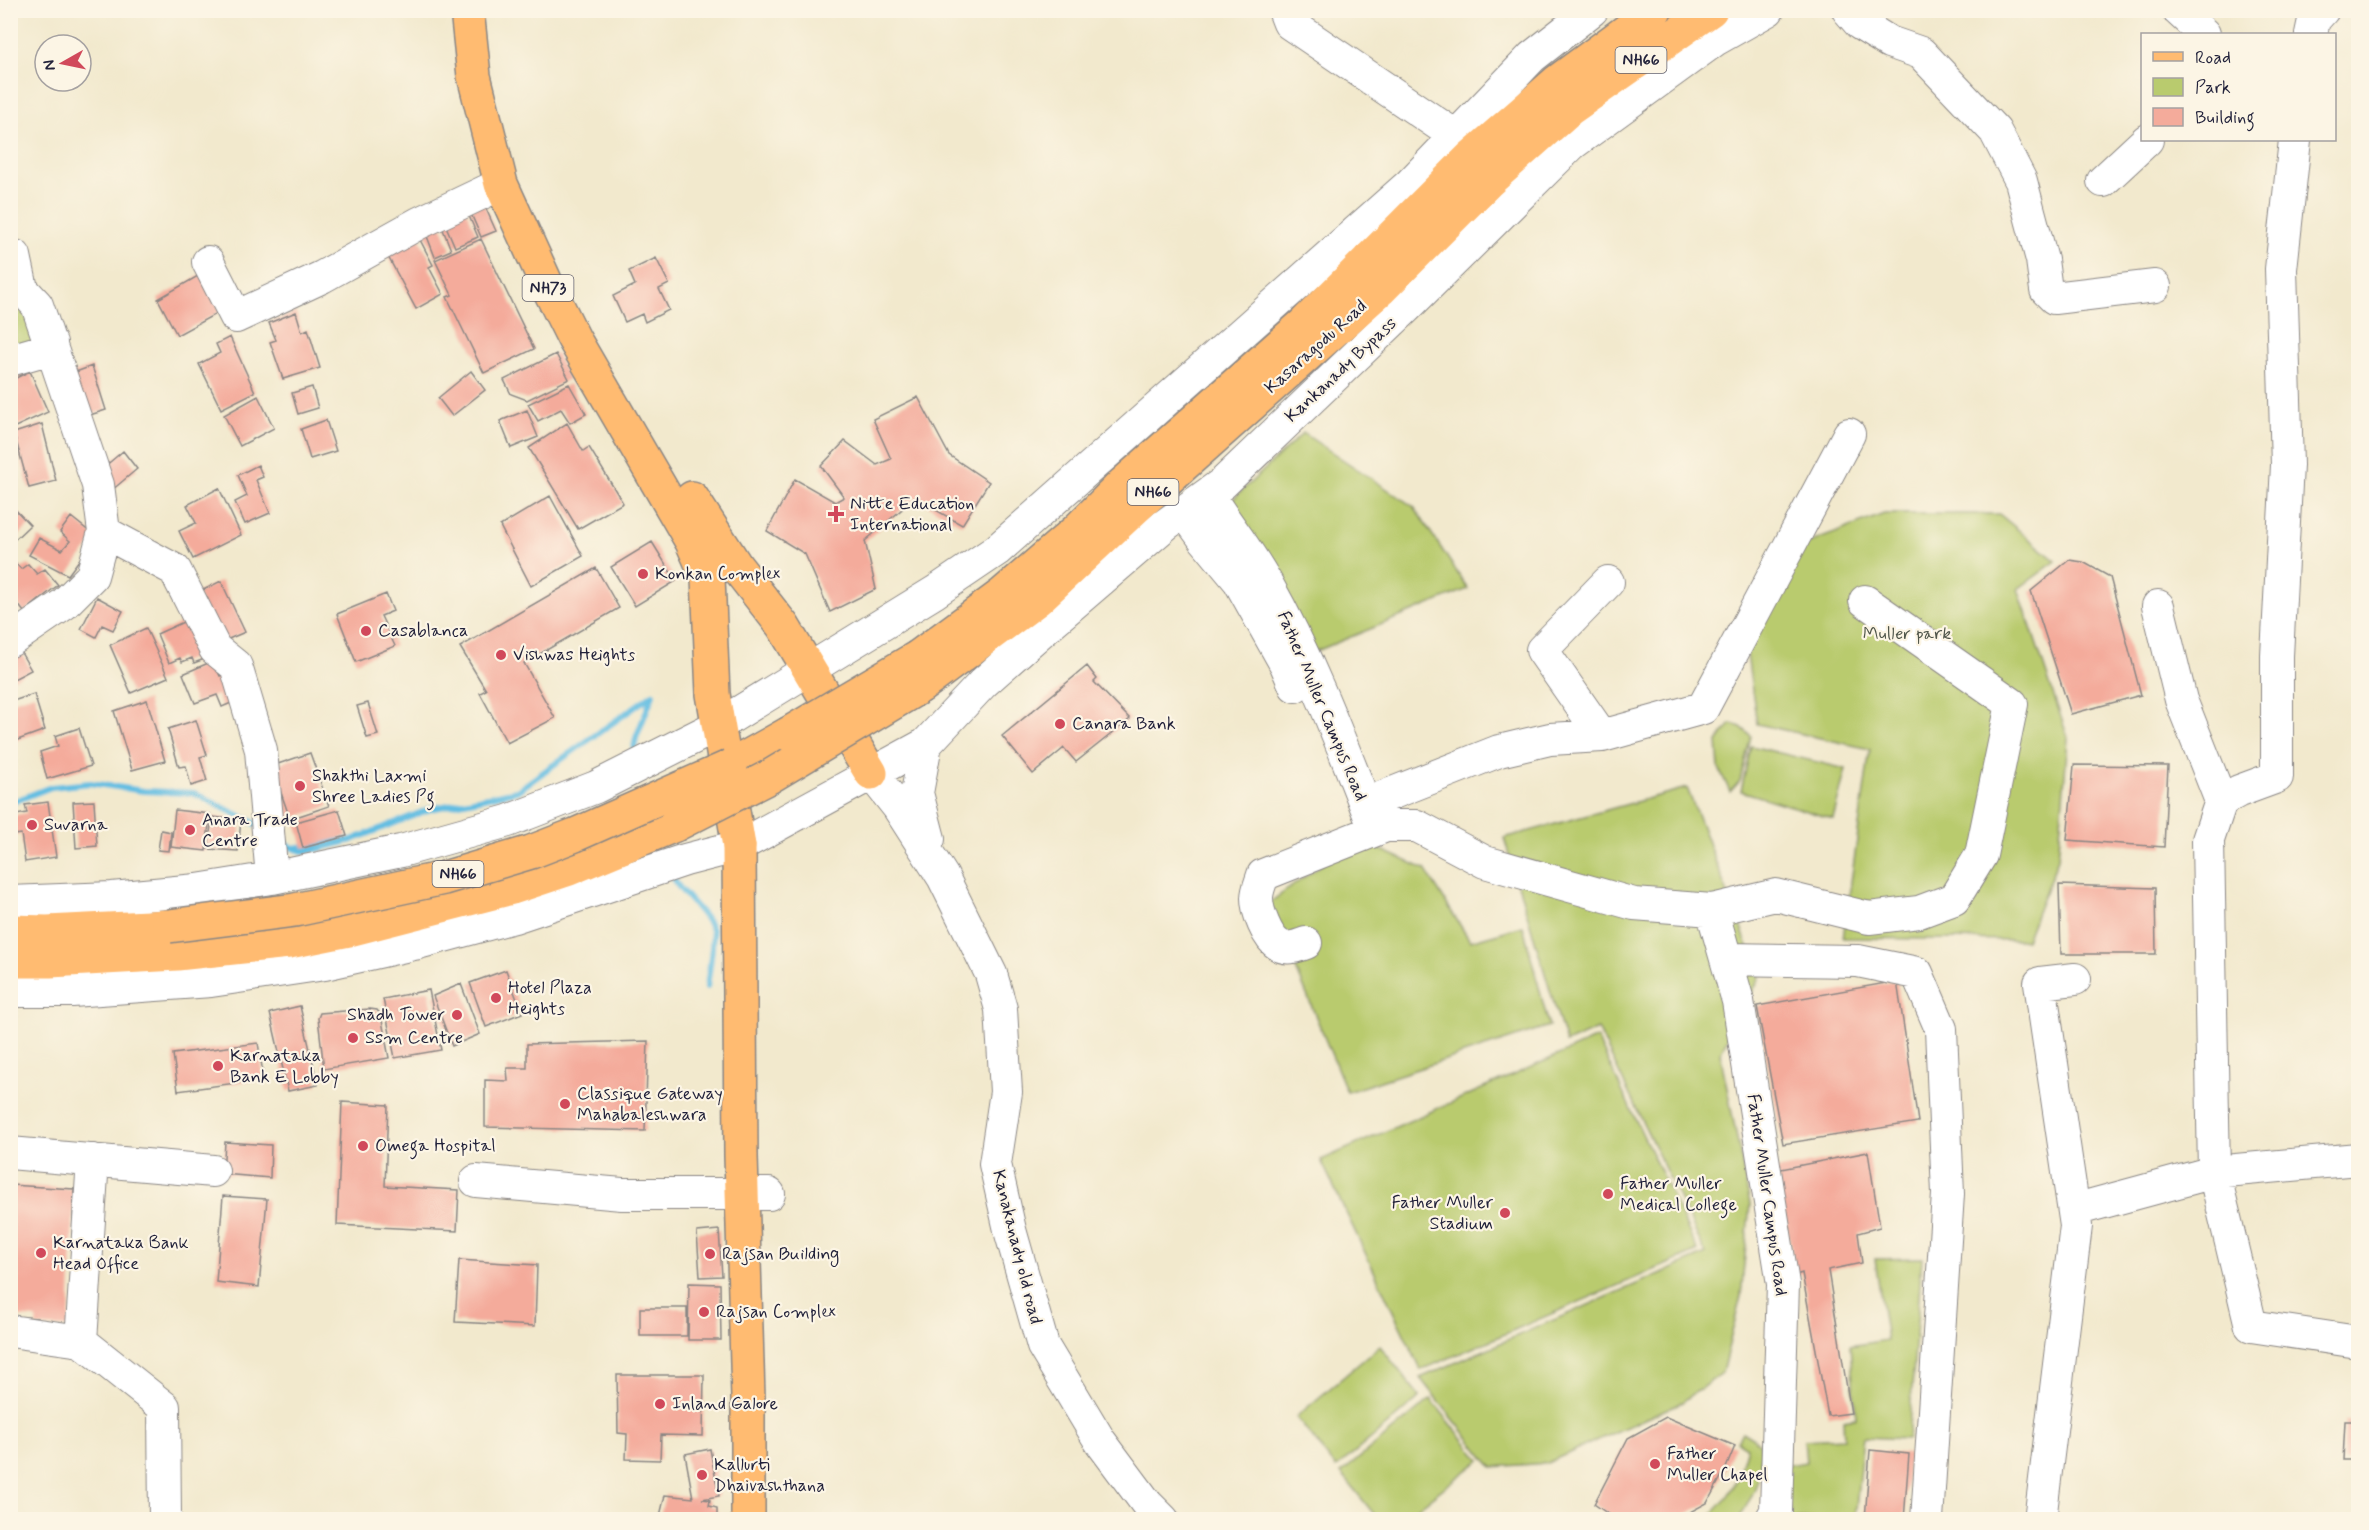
<svg xmlns="http://www.w3.org/2000/svg" width="2369" height="1530" viewBox="0 0 2369 1530" font-family="Mynerve,sans-serif">
<style>
.green{fill:#b9cb6e;stroke:#6e7654;stroke-width:1.5}
.lines{fill:none;stroke-linecap:round;stroke-linejoin:round}
.stream{stroke:#64bee2;stroke-width:6}
.building{fill:#f4ab9b}
.minor-casing{stroke:#8a8684;stroke-width:34}
.major-casing{stroke:#8a8684;stroke-width:36}
.highway-casing{stroke:#8a8684;stroke-width:36}
.minor{stroke:#fff;stroke-width:32}
.major{stroke:#ffbb71;stroke-width:33}
.highway{stroke:#ffbb71;stroke-width:33}
.highway-bridge-casing{stroke:#8a8684;stroke-width:36;stroke-linecap:butt}
.highway-bridge{stroke:#ffbb71;stroke-width:33}
.poi-dot{fill:#d1495b;stroke:#fcf5e5;stroke-width:2}
.labels{text-anchor:middle;dominant-baseline:central;stroke-width:4.5;stroke-linejoin:round;paint-order:stroke}
.shield{fill:#fcf5e5;stroke:#63616e;stroke-width:1.5}
.shield-label{font-size:16px;font-weight:bold;fill:#22223b}
.street-label{font-size:18px;fill:#22223b;stroke:#fcf5e5}
.poi-label{font-size:18px;fill:#22223b;stroke:#fcf5e5;text-anchor:start}
.park-label{font-size:18px;fill:#4f554a;stroke:#fcf5e5}
</style>
<rect width="100%" height="100%" fill="#fcf5e5"/>
<filter id="ink" filterUnits="userSpaceOnUse"><feTurbulence type="fractalNoise" baseFrequency=".0167" numOctaves="2"/><feDisplacementMap in="SourceGraphic" scale="12" xChannelSelector="R" yChannelSelector="G"/><feConvolveMatrix kernelMatrix="1 2 1 2 8 2 1 2 1" color-interpolation-filters="sRGB"/></filter>
<filter id="wash" filterUnits="userSpaceOnUse"><feTurbulence type="fractalNoise" baseFrequency=".008" numOctaves="4" result="noise"/><feDisplacementMap in="SourceGraphic" scale="24" xChannelSelector="R" yChannelSelector="G"/><feGaussianBlur stdDeviation="1.35" result="paint"/><feColorMatrix in="noise" values="0 0 0 0 0 0 0 0 0 0 0 0 0 0 0 0 0 1.4 0 .05"/><feComposite in="paint" operator="in"/></filter>
<g filter="url(#wash)">
<rect width="100%" height="100%" fill="#f2e9cd"/>
<path class="green" d="M10 258 45 340 10 355Z
M1303 433 1414 507 1468 589 1292 661 1196 534Z
M1884 514H1999L2056 561 2018 589 2068 738 2058 859 2026 940 1843 938 1870 749 1757 724 1744 634 1793 549Z
M1731 724 1741 727 1751 736 1740 781 1730 792 1719 768 1717 742Z
M1751 746 1846 769 1833 819 1741 791Z
M1687 788 1760 977 1720 1053 1750 1204 1741 1296 1722 1373 1682 1402 1547 1463 1492 1467 1420 1378 1706 1254 1598 1029 1566 1043 1504 838Z
M1357 839 1425 869 1470 941 1523 926 1549 1026 1347 1092 1269 903Z
M1597 1038 1698 1251 1421 1370 1321 1160Z
M1922 1258 1908 1439 1863 1437 1855 1519H1788L1784 1466 1806 1462 1804 1440 1844 1438 1843 1420 1856 1418 1850 1346 1887 1340 1875 1259Z
M1380 1346 1420 1397 1336 1468 1296 1417Z
M1431 1399 1480 1460 1403 1519H1378L1341 1473Z
M1742 1432 1760 1443C1765 1473 1754 1494 1739 1519L1705 1520C1733 1497 1738 1480 1747 1447L1737 1441Z"/>
<g class="lines">
<path class="stream" d="M10 803 51 787 90 783 144 791 194 793 256 824
M280 840 293 848 352 840 430 809 517 791 653 694 636 738 632 757
M293 848 305 852 352 840 430 809 517 791 653 694 636 738 632 757
M674 880C684 897 706 913 712 930 715 939 708 976 707 987"/>
</g>
<g id="blocks">
<path class="building" d="M483 202 496 231 481 237 469 209Z
M466 209 478 237 455 247 443 219Z
M439 219 451 250 435 257 423 226Z
M416 232 433 265 429 267 443 294 416 309 384 249Z
M481 239 534 349 484 373 447 297 452 295 435 260Z
M656 258 669 284 659 289 669 310 645 322 642 314 625 322 613 296 635 285 629 271Z
M203 273 221 311 177 335 158 299Z
M296 312 302 332 308 329 320 368 283 379 270 342 276 340 269 323Z
M230 337 255 392 221 409 199 364 220 353 216 344Z
M556 354 569 379 527 400 511 394 504 380Z
M92 366 106 410 80 418 65 376Z
M30 371 48 412 13 428 10 422V381Z
M471 371 485 390 452 416 438 398Z
M569 384 586 414 570 423 561 409 538 421 528 404Z
M312 387 318 408 298 414 292 393Z
M258 396 274 428 240 446 224 415Z
M918 397 949 455 989 482 962 525 915 498 865 541 876 589 830 612 805 554 767 531 795 479 835 502 844 497 821 466 845 441 877 465 891 459 873 419Z
M527 410 538 437 511 448 500 421Z
M326 420 336 451 310 459 301 429Z
M567 423 583 451 589 447 623 503 578 529 529 448Z
M42 424 56 481 29 488 14 433Z
M123 451 137 469 111 491 97 473Z
M258 465 263 477 256 480 270 513 245 524 235 502 247 496 238 475Z
M219 488 241 535 193 559 179 531 196 523 187 505Z
M550 496 583 556 531 586 500 526Z
M10 504 30 525 10 544Z
M71 517 96 537 68 575 29 555 39 538 62 550 70 541 60 532Z
M652 542 676 581 635 606 611 567Z
M10 558 21 569 28 564 37 574 45 569 58 585 24 612 14 599 10 601Z
M2069 560 2083 562 2110 577 2141 695 2071 714 2031 591Z
M596 568 619 608 524 663 555 718 507 743 480 693 486 690 460 647Z
M221 581 245 632 219 643 197 593Z
M386 594 393 611 381 616 395 646 356 662 337 614Z
M97 597 123 611 113 630 102 625 96 637 81 629Z
M190 619 207 658 194 663 192 658 182 662 180 658 169 663 157 634Z
M146 628 168 677 131 693 110 645Z
M16 644 31 670 10 681V647Z
M213 661 220 676 227 673 238 700 222 707 217 695 195 703 183 674Z
M1087 666 1097 679 1094 682 1130 719 1076 762 1064 748 1033 774 1002 736Z
M34 694 45 730 15 741 10 726V702Z
M147 700 165 761 132 770 114 711Z
M368 703 378 735 367 738 357 706Z
M196 720 207 755 200 757 207 781 191 786 186 766 179 767 168 729Z
M79 728 91 766 47 779 40 752 58 746 55 736Z
M310 753 329 806 290 819 272 766Z
M2074 765 2168 766 2164 847 2067 840Z
M94 801 97 846 76 848 73 802Z
M48 802 56 857 25 862 21 834 14 835 11 816 27 813 25 805Z
M175 810 210 814 206 851 171 847Z
M339 810 347 836 303 848 296 822Z
M212 817 241 820 238 851 208 849Z
M161 830 171 832 169 851 158 850Z
M2059 885 2155 888 2156 954H2061Z
M506 970 522 1013 486 1027 470 983Z
M1897 981 1918 1122 1783 1144 1757 1006Z
M461 984 480 1034 452 1046 433 996Z
M429 990 441 1050 395 1058 383 999Z
M300 1006 318 1085 288 1091 270 1013Z
M370 1009 377 1010 381 1015 389 1058 324 1069 318 1018 320 1013Z
M648 1041 645 1131 485 1127V1080L508 1081 507 1068H527V1044Z
M258 1043 264 1079 178 1091 173 1054Z
M342 1102 388 1105 385 1186 459 1190 457 1231 337 1225Z
M225 1142 271 1145 270 1178 223 1174Z
M1868 1152 1880 1227 1858 1233 1862 1263 1828 1270 1851 1413 1828 1416 1802 1273 1796 1275 1776 1170Z
M10 1185 74 1189 69 1327 36 1326 37 1318 10 1316Z
M223 1196 267 1199 259 1287 216 1282Z
M719 1230 722 1276 700 1277 697 1232Z
M459 1260 537 1265 535 1326 455 1322Z
M689 1283 720 1284 721 1340H688Z
M640 1308H687V1336H640Z
M617 1375H704L703 1436 661 1435 660 1460 626 1459 627 1434 618 1433Z
M1666 1417 1735 1446 1726 1468 1707 1503 1675 1520H1617L1594 1504 1628 1438Z
M2345 1421H2358V1460H2343Z
M710 1449 719 1496 702 1499 710 1500 709 1506 717 1508V1520H659L665 1495 693 1498 685 1454Z
M1870 1450 1909 1454 1904 1520H1865Z"/>
</g>
</g>
<g filter="url(#ink)">
<use href="#blocks" fill-opacity="0" stroke="#8a8684" stroke-width="1.5"/>
<g class="lines">
<defs>
<path id="minor" d="M1284 10 1289 23 1457 137
M1848 10 1860 24 1889 42 1921 53 1995 131 2021 181 2042 260 2046 290 2054 298 2155 286
M2178 10 2204 34
M2311 34 2314 20 2323 10
M2295 140 2281 269 2287 465 2277 656V777L2239 791 2221 801 2208 840 2214 1172 2251 1326 2358 1342
M2103 181 2147 140
M208 262 236 317 322 277 419 223 501 184
M10 360 41 351 51 343
M1208 494C1226 524 1249 551 1266 582 1309 658 1340 740 1372 822
M1184 511 1205 540 1239 581 1286 665 1295 686
M104 532 175 570 215 649 236 666 261 750 272 878
M2158 606 2181 700 2221 801
M10 641 64 604 92 576 104 532 98 485 37 305 22 289 15 256
M1602 736 1542 650 1608 582
M926 744 917 793 929 839
M871 773 898 807 943 877 991 974 1001 1009 1006 1092 995 1164 1010 1230 1043 1346 1100 1441 1147 1504 1163 1520
M1365 804 1499 751 1550 739 1602 736 1703 708 1849 434
M10 902 112 898 197 890 272 878 401 851 508 821 596 787 717 726 935 592 997 550 1409 185 1532 57 1592 10
M1712 910 1738 1001 1783 1284 1776 1511 1771 1520
M1306 943C1298 946 1287 950 1279 945 1267 938 1257 911 1257 898 1257 890 1261 882 1263 875L1386 826H1417L1485 862 1634 904 1712 910 1776 895 1869 918 1919 912 1954 899 1981 855 2012 704 1865 601
M1726 959 1858 961 1917 973 1941 1029 1948 1194 1927 1520
M10 991H72L211 981 325 964 414 944 514 917 685 860 739 846 926 744 983 683 1044 629 1165 525 1223 483 1405 309 1572 144 1715 40 1768 10
M10 1153 213 1171
M93 1160 81 1341 164 1407 165 1520
M476 1181 622 1194H769
M2074 1210 2214 1172 2358 1159
M10 1331 81 1341
M2040 1520 2076 1226 2040 983 2075 979"/>
<path id="major" d="M739 846 741 1156 748 1398V1520"/>
<path id="highway" d="M467 10 474 76 501 184 547 285 574 339 692 542 708 578 713 694 739 846
M692 498 736 566 783 626 871 773
M918 657 1003 594 1076 531 1124 483 1305 323 1471 157 1558 81 1655 10
M921 686 1038 599 1143 501 1380 290 1487 183 1570 109 1711 10
M731 766 788 734
M10 931 47 932 169 926
M10 961H50L177 954 289 942 349 930 512 888 569 869 675 825"/>
</defs>
<use href="#minor" class="minor-casing"/>
<use href="#major" class="major-casing"/>
<use href="#highway" class="highway-casing"/>
<use href="#minor" class="minor"/>
<use href="#major" class="major"/>
<use href="#highway" class="highway"/>
<defs>
<path id="highway-bridge" d="M788 734 918 657
M675 825 769 777 921 686
M169 926 295 910 444 878 531 852 575 835 731 766"/>
</defs>
<use href="#highway-bridge" class="highway-bridge-casing"/>
<use href="#highway-bridge" class="highway-bridge"/>
</g>
</g>
<g class="poi-dot">
<path d="M833 505h6v6h6v6h-6v6h-6v-6h-6v-6h6z"/>
<circle cx="643" cy="574" r="6"/>
<circle cx="366" cy="631" r="6"/>
<circle cx="501" cy="655" r="6"/>
<circle cx="1060" cy="724" r="6"/>
<circle cx="300" cy="786" r="6"/>
<circle cx="32" cy="825" r="6"/>
<circle cx="190" cy="830" r="6"/>
<circle cx="496" cy="998" r="6"/>
<circle cx="457" cy="1015" r="6"/>
<circle cx="353" cy="1038" r="6"/>
<circle cx="218" cy="1066" r="6"/>
<circle cx="565" cy="1104" r="6"/>
<circle cx="363" cy="1146" r="6"/>
<circle cx="1608" cy="1194" r="6"/>
<circle cx="1505" cy="1213" r="6"/>
<circle cx="41" cy="1253" r="6"/>
<circle cx="710" cy="1254" r="6"/>
<circle cx="704" cy="1312" r="6"/>
<circle cx="660" cy="1404" r="6"/>
<circle cx="1655" cy="1464" r="6"/>
<circle cx="702" cy="1475" r="6"/>
</g>
<g class="labels">
<g class="shield">
<rect x="1615.5" y="47" width="51" height="26" rx="4.5"/>
<rect x="522.5" y="275" width="51" height="26" rx="4.5"/>
<rect x="1127.5" y="479" width="51" height="26" rx="4.5"/>
<rect x="432.5" y="861" width="51" height="26" rx="4.5"/>
</g>
<g class="shield-label">
<text x="1641" y="60">NH66</text>
<text x="548" y="288">NH73</text>
<text x="1153" y="492">NH66</text>
<text x="458" y="874">NH66</text>
</g>
<g class="street-label">
<text transform="translate(1316 347) rotate(-42)">Kasaragodu Road</text>
<text transform="translate(1341 370) rotate(-43)">Kankanady Bypass</text>
<text transform="translate(1322 706) rotate(67)">Father Muller Campus Road</text>
<text transform="translate(1767 1195) rotate(82)">Father Muller Campus Road</text>
<text transform="translate(1017 1247) rotate(76)">Kanakanady old road</text>
</g>
<g class="poi-label">
<text x="850" y="504">Nitte Education<tspan x="850" dy="21">International</tspan></text>
<text x="655" y="574">Konkan Complex</text>
<text x="378" y="631">Casablanca</text>
<text x="513" y="655">Vishwas Heights</text>
<text x="1072" y="724">Canara Bank</text>
<text x="312" y="776">Shakthi Laxmi<tspan x="312" dy="21">Shree Ladies Pg</tspan></text>
<text x="202" y="820">Anara Trade<tspan x="202" dy="21">Centre</tspan></text>
<text x="44" y="825">Suvarna</text>
<text x="508" y="988">Hotel Plaza<tspan x="508" dy="21">Heights</tspan></text>
<text x="445" y="1015" text-anchor="end">Shadh Tower</text>
<text x="365" y="1038">Ssm Centre</text>
<text x="230" y="1056">Karnataka<tspan x="230" dy="21">Bank E Lobby</tspan></text>
<text x="577" y="1094">Classique Gateway<tspan x="577" dy="21">Mahabaleshwara</tspan></text>
<text x="375" y="1146">Omega Hospital</text>
<text x="1620" y="1184">Father Muller<tspan x="1620" dy="21">Medical College</tspan></text>
<text x="1493" y="1203" text-anchor="end">Father Muller<tspan x="1493" dy="21">Stadium</tspan></text>
<text x="53" y="1243">Karnataka Bank<tspan x="53" dy="21">Head Office</tspan></text>
<text x="722" y="1254">Rajsan Building</text>
<text x="716" y="1312">Rajsan Complex</text>
<text x="672" y="1404">Inland Galore</text>
<text x="1667" y="1454">Father<tspan x="1667" dy="21">Muller Chapel</tspan></text>
<text x="714" y="1465">Kallurti<tspan x="714" dy="21">Dhaivashthana</tspan></text>
</g>
<g class="park-label">
<text x="1907" y="634">Muller park</text>
</g>
</g>
<rect width="2369" height="1530" fill="none" stroke="#fcf5e5" stroke-width="36"/>
<rect x="2141" y="33" width="195" height="108" fill="#fcf5e5" stroke="#a5a1a1" stroke-width="1.5"/>
<rect x="2153" y="52" width="30" height="9" fill="#ffbb71" stroke="#a5a1a1" stroke-width="1.5"/>
<text x="2195" y="63" font-size="18" fill="#22223b">Road</text>
<rect x="2153" y="78" width="30" height="18" fill="#b9cb6e" stroke="#a5a1a1" stroke-width="1.5"/>
<text x="2195" y="93" font-size="18" fill="#22223b">Park</text>
<rect x="2153" y="108" width="30" height="18" fill="#f4ab9b" stroke="#a5a1a1" stroke-width="1.5"/>
<text x="2195" y="123" font-size="18" fill="#22223b">Building</text>
<g transform="translate(63 63) rotate(261)"><circle r="28" fill="#fcf5e5" stroke="#a5a1a1" stroke-width="1.5"/>
<path d="M0-4.5L10 22L0 15L-10 22Z" fill="#d1495b"/>
<text y="-9" font-size="16" font-weight="bold" text-anchor="middle" fill="#22223b">N</text>
</g>
</svg>
